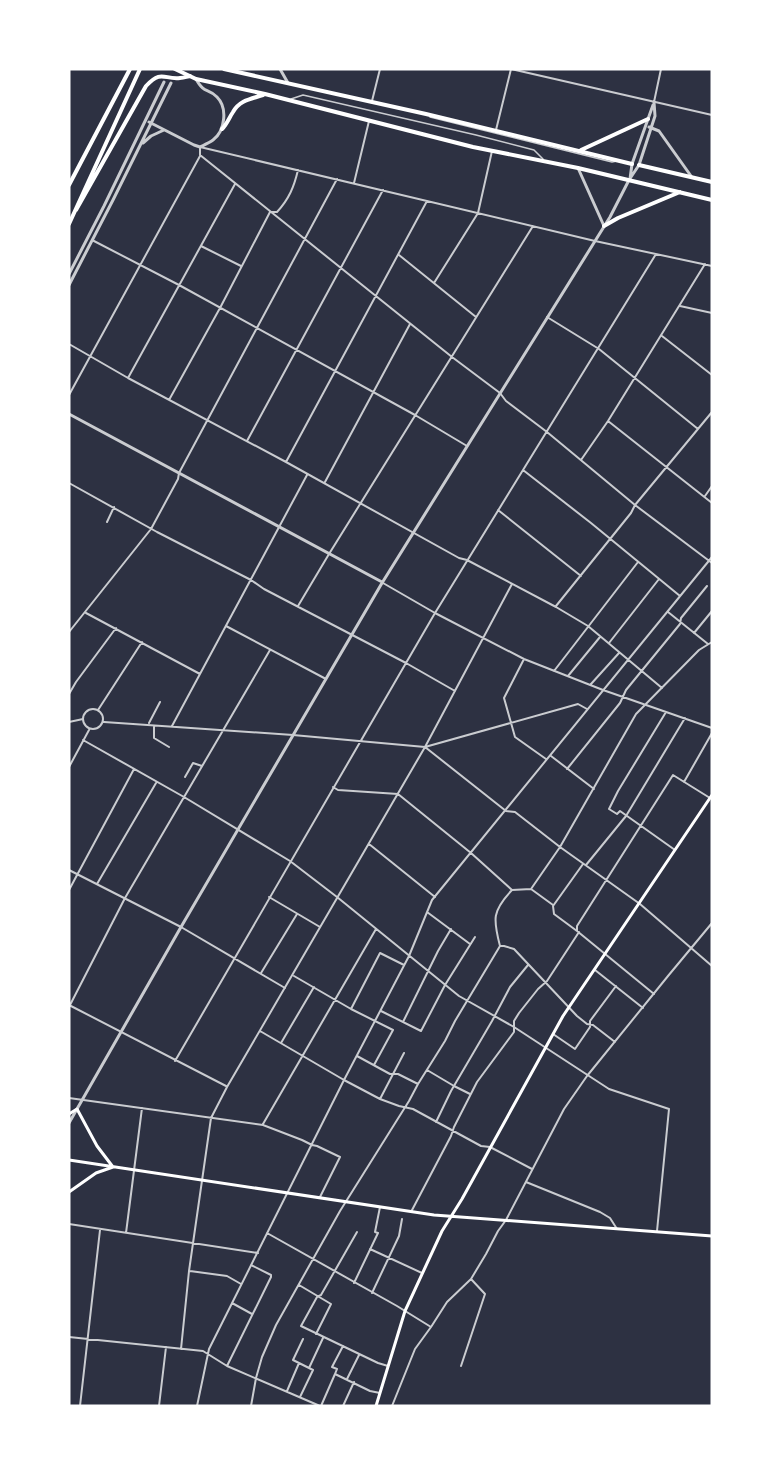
<svg xmlns="http://www.w3.org/2000/svg" width="781" height="1475" viewBox="0 0 781 1475" font-family="'Golos Text',sans-serif">
<style>
.lines{fill:none;stroke-linecap:round;stroke-linejoin:round}
.service{stroke:#caccd0;stroke-width:1.5}
.minor{stroke:#caccd0;stroke-width:2}
.tertiary{stroke:#caccd0;stroke-width:3}
.secondary{stroke:#fff;stroke-width:3}
.primary{stroke:#fff;stroke-width:4}
.trunk{stroke:#fff;stroke-width:4}
</style>
<rect width="100%" height="100%" fill="#2d3142"/>
<g class="lines">
<path class="service" d="M291 99 303 95 476 135 534 150 543 159
M430 117 612 162 617 161"/>
<path class="minor" d="M511 69 712 115
M372 101 380 69
M654 102 661 69
M496 130 511 69
M354 183 369 121
M92 240 179 285 415 415 467 446
M201 246 241 266
M399 255 476 317
M712 266 595 241 200 147V155L452 357 500 393 506 401 547 432 635 505 712 563
M434 283 478 213 492 151
M680 306 712 313
M547 317 599 349 698 429
M662 336 712 375
M69 344 128 378 286 462 459 558 467 560 556 607 588 626 662 688
M128 378 235 184
M69 395 200 156
M169 400 220 308 270 212H277C289 199 294 187 298 170
M608 421 712 503
M247 441 383 190
M581 460 608 421 705 264
M286 462 427 201
M523 470 591 523 680 596
M325 482 410 324
M69 483 157 532 251 580 264 589 406 663 455 691
M705 496 712 486
M498 510 581 576
M107 522 114 507
M383 583 435 613 524 659 603 690 712 728
M298 606 329 554 533 226
M556 606 631 513 635 505 712 412
M668 612 708 644
M86 613 200 674
M226 626 326 679
M69 632 151 529 178 479 179 473 337 179
M694 633 712 611
M609 643 659 579
M524 659 504 698 515 737 546 759
M554 671 638 562
M568 676 600 637
M591 684 619 653
M69 694 76 682 116 628
M83 719a10 10 0 1 1 20 0a10 10 0 1 1-20 0Z
M98 710 142 642
M666 712 618 791 609 809 617 814 620 811 675 850
M69 722 83 719
M104 722 293 735 425 747 578 704 587 709
M149 723 160 702
M154 726V738L169 747
M172 726 307 475
M83 740 184 797 290 861 337 897 459 996 514 1027 609 1089 669 1109 657 1231
M425 747 506 811 515 812 560 847 640 904 712 966
M551 756 594 789
M69 767 89 730
M567 769 620 703 626 690 680 624 681 618 707 586
M185 777 193 763 202 766
M684 782 712 733
M333 787 338 790 398 794 471 853 512 890
M369 844 435 897
M583 864 553 906 554 914 577 931 654 994
M586 865 626 816 685 718
M69 870 181 927 285 988
M97 884 156 783
M531 889 553 905
M69 890 134 769
M269 897 320 927
M427 912 470 944
M577 931V926L673 775 710 798
M500 946H504L514 949 577 1016 587 1024 593 1025 615 1042
M595 970 643 1008
M261 973 297 914
M294 976 351 1009 393 1030 374 1065
M69 1005 226 1086
M69 1007 125 898 270 650
M351 1009 380 953 404 965
M381 1011 421 1031 445 985 475 937
M403 1022 438 951 451 929
M260 1031 344 1080 380 1099 399 1106 413 1109 481 1146 490 1147 532 1169
M553 1034 575 1049 590 1027V1021L616 986
M281 1043 314 987
M357 1056 390 1074H398L418 1084
M175 1061 435 613 656 254
M427 1070 454 1086 470 1094
M69 1098 263 1125 302 1140 312 1145 317 1146 340 1157 320 1197
M380 1099 404 1053
M436 1122 451 1091 492 1021 510 987 528 965
M263 1124 376 929
M526 1182 600 1212 610 1218 617 1229
M411 1212 451 1136 454 1127 477 1082 514 1032V1021L519 1013 538 989 547 981 579 932
M69 1224 258 1253
M357 1232 321 1295 317 1297 301 1326 378 1363 388 1366
M126 1233 142 1108
M267 1233 397 1306 431 1327
M370 1249 422 1273
M190 1271 227 1276 241 1284
M354 1283 378 1233 375 1232 380 1207
M299 1285 331 1304 316 1334
M372 1293 399 1236 402 1219
M232 1303 252 1314
M69 1337 203 1351 227 1366 320 1406
M343 1346 332 1367 337 1369 335 1374 370 1391 380 1393
M181 1349 189 1271 211 1118 227 1087 425 747 512 584
M227 1366 271 1277V1275L251 1265
M461 1366 485 1294 471 1279
M309 1368 323 1338
M347 1379 359 1355
M287 1391 299 1363
M300 1397 313 1370 293 1360 303 1339
M80 1406 100 1230
M159 1406 166 1347
M197 1406 209 1349 344 1080 409 956 432 900 712 557
M251 1406 256 1378 262 1357 276 1325 340 1211 409 1101 418 1084 445 1041 455 1021 500 946C493 919 492 911 512 890L531 889 560 847 636 714 699 650 712 642
M321 1406 335 1374
M343 1406 354 1382
M392 1406 415 1349 431 1327 447 1302 471 1279 486 1254 498 1231 506 1220 564 1109 587 1076 668 976 712 923"/>
<path class="tertiary" d="M280 69 288 83
M149 122 194 145 200 147C204 145 209 143 213 140 225 131 228 108 217 97 207 87 205 95 196 79
M649 127 659 131 691 176
M143 143 151 136 164 130
M578 168 604 226
M630 179 632 164 653 105
M69 274 104 206 164 82
M69 285 113 200 171 83
M69 414 382 582
M69 1123 181 927 382 583 610 217 629 180 639 165 655 116 654 102"/>
<path class="secondary" d="M69 1114 77 1109 97 1146 113 1167 96 1173 69 1192
M69 1160 434 1215 712 1236
M376 1406 405 1311 442 1231 462 1199 563 1016 712 795"/>
<path class="primary" d="M175 69 196 79 265 94 473 147 578 168 712 200
M224 69 426 114 632 164
M222 129C227 124 229 118 233 112 240 100 251 99 263 95
M581 150 648 119
M639 165 712 182
M604 226 618 218 680 192"/>
<path class="trunk" d="M233 69 234 71
M69 185 130 69
M76 210 146 86C162 69 164 80 180 78 183 78 186 77 190 76
M69 224 140 69"/>
</g>
<rect width="781" height="1475" fill="none" stroke="#ffffff" stroke-width="141"/>
</svg>
